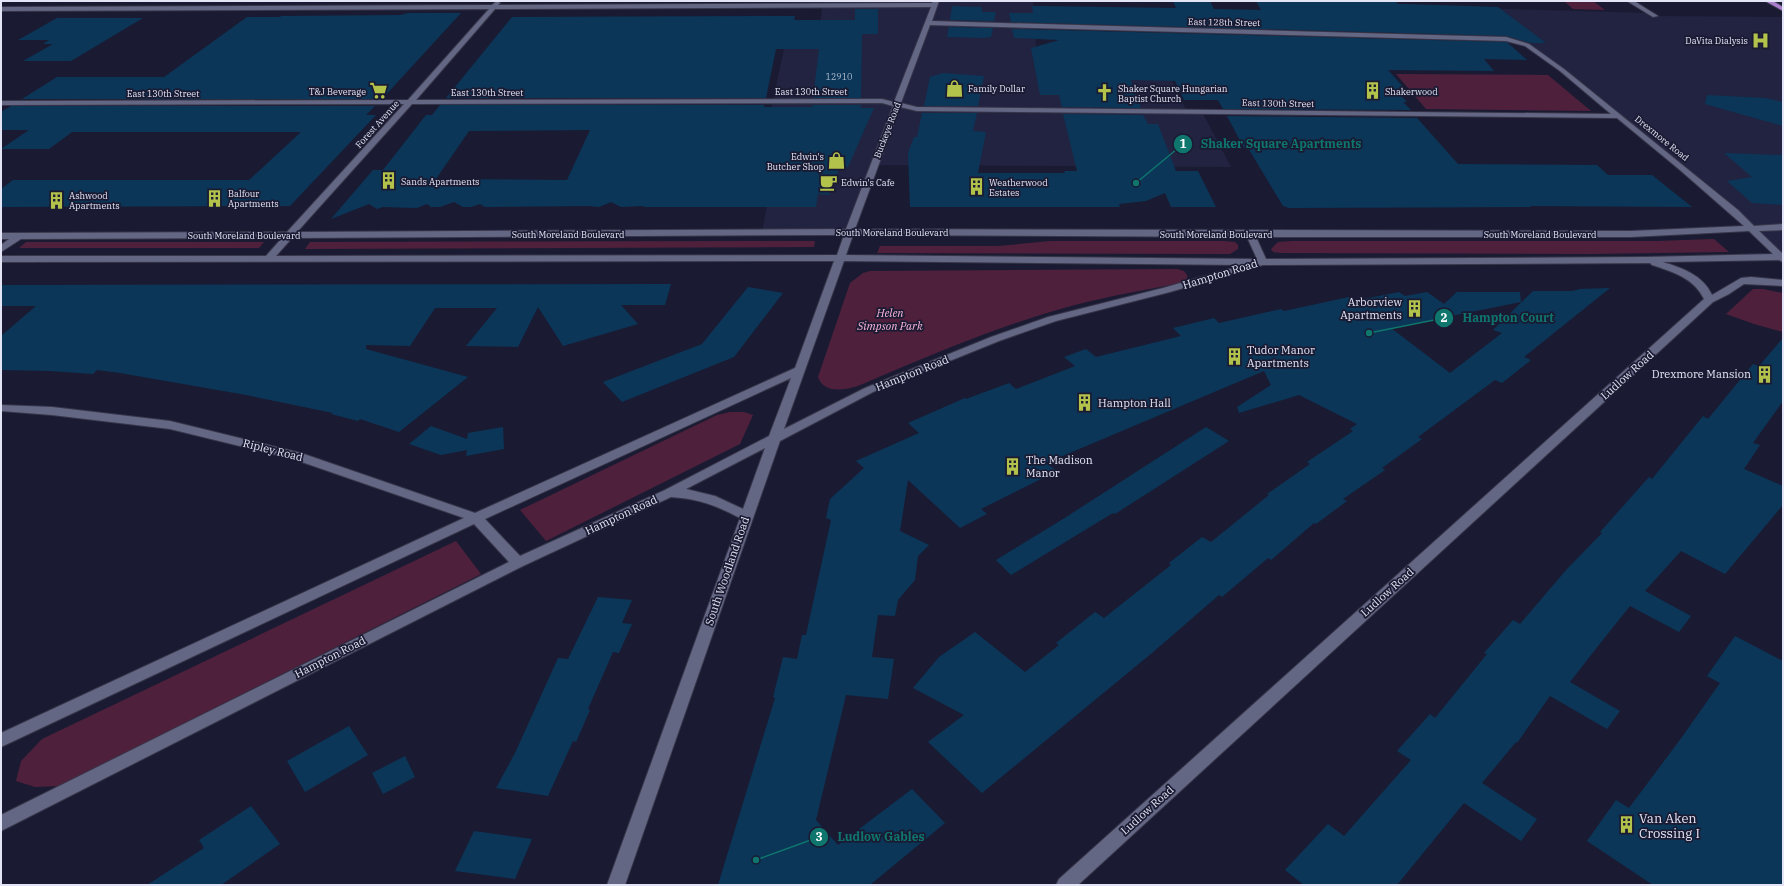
<svg xmlns="http://www.w3.org/2000/svg" width="1784" height="886" viewBox="0 0 1784 886" font-family="'IBM Plex Serif',serif">
<style>
.built{fill:#222341}
.green{fill:#4f203b}
.building{fill:#0b3658;fill-rule:evenodd}
.lines{fill:none;stroke-linecap:round;stroke-linejoin:round}
.minor-casing{stroke:#37364a;stroke-width:2}
.major-casing{stroke:#37364a;stroke-width:2}
.minor{fill:#646784;fill-rule:evenodd}
.major{fill:#a97fcc;fill-rule:evenodd}
.labels{text-anchor:middle;dominant-baseline:central;stroke-width:3.5;stroke-linejoin:round;paint-order:stroke}
.far-street-label{font-size:9px;fill:#e3e5f6;stroke:#1a1b33}
.far-poi-label{font-size:9px;fill:#e3e5f6;stroke:#1a1b33;text-anchor:start}
.number-label{font-size:9px;fill:#adb9ce}
.street-label{font-size:11px;fill:#e3e5f6;stroke:#1a1b33}
.poi-label{font-size:11px;fill:#e3e5f6;stroke:#1a1b33;text-anchor:start}
.park-label{font-size:11px;font-style:italic;fill:#fab4d9;stroke:#1a1b33}
.near-poi-label{font-size:13px;fill:#e3e5f6;stroke:#1a1b33;text-anchor:start}
.leader{fill:none;stroke:#0f766e;stroke-width:1.5}
.callout-dot{fill:#0f766e;stroke:#1a1b33;stroke-width:1.5}
.mark-label{font-size:12px;text-anchor:middle;font-weight:bold;fill:#fff}
.callout-label{font-size:12px;text-anchor:middle;font-weight:bold;fill:#0f766e;stroke:#1a1b33;stroke-width:3.5;stroke-linejoin:round;paint-order:stroke}
</style>
<rect width="100%" height="100%" fill="#1a1b33"/>
<path class="built" d="M823 1H1033L1037 63 1165 66 1187 112H1202L1231 167 874 165 849 232H762L775 165H759L788 31H819Z
M1469 8 1650 13 1655 16 1783 17V259L1620 116 1527 45 1502 38Z"/>
<path class="green" d="M1564 1H1593L1605 10 1573 9Z
M1396 74 1548 75 1591 111 1426 109Z
M1714 239 1729 252 1590 254 1281 253 1273 252 1271 249 1278 242 1292 241H1656Z
M815 241 814 247 305 249 310 242Z
M1050 241H1224L1235 242 1238 245V249L1230 254 877 253 880 246H999Z
M26 242H264L259 248H19Z
M1177 269 1184 271 1187 275V279L1184 282C1147 290 1108 296 1071 306 998 326 928 356 858 386 844 390 824 394 818 377L850 283 863 273 870 271Z
M1753 289H1763L1783 293V332L1754 324 1726 314Z
M730 412H744L753 415 740 444 546 541 520 510 717 415Z
M456 541 481 574 60 786 35 787 16 781 21 761 42 739Z"/>
<path class="building" d="M1173 1H1210L1214 9 1261 10 1256 1H1395L1398 4H1405L1498 7 1546 43H1531L1506 36 1011 22 1009 13H1033L1032 6H1039L1176 8Z
M952 6 982 7V12H996L994 21 950 20Z
M855 9H878V34H862L861 98H813L819 49H776L766 98H446L512 17 795 16 794 20H855Z
M408 13H461L382 99H22L57 77H164L247 17H279L282 16 400 15Z
M57 18H143L71 61H23L53 44H43L49 40H18Z
M949 27 993 28 991 37 985 38 947 37Z
M1012 29 1506 42 1509 43H1508L1527 60 1484 59 1494 71 1388 70 1405 89H1395L1407 102H1403L1411 110 1223 109 1218 100H1184L1175 81 1131 80 1141 108 1062 107 1059 95H1040L1031 48 1059 40 1014 38Z
M943 73 984 76 978 106H924L930 77Z
M1707 95 1765 98 1783 102V126L1705 104Z
M440 105H764V107H812L813 105H861V108H874L848 167H840L829 195 818 194 816 207H645L642 206 621 207 611 202 599 207 588 206 485 207 480 204 471 207H463L454 202 440 207H431L427 204 417 208 383 207 377 209 369 204 331 219 373 170H383L426 115H432ZM590 130 567 180 436 179 469 131Z
M11 106H375L366 115H376L290 206 1 207V189L13 180H249L301 132H72L49 149H1L29 130H1V112Z
M922 113H977L973 131 986 132 978 173H1065L1064 171H1077L1063 114 1143 115 1148 124H1158L1176 171H1198L1216 207H1171L1165 193 1146 201 1119 204 1120 207H910L908 153 914 137H917Z
M1227 116 1417 118 1458 164 1597 165 1608 175H1652L1692 207 1531 206 1530 207 1289 208 1283 206 1248 148H1244Z
M1724 153 1783 155V205L1752 203 1727 181 1752 177Z
M671 284 665 305H621L638 324 563 346 538 307 518 347 466 346 497 308H435L410 346 366 345V349L468 377 399 432 360 419 358 421 331 414 333 413 246 395 120 373 97 370 93 374 50 371 1 370V336L36 306H1V285Z
M748 287 783 293 734 357 622 402 603 382 702 344Z
M1610 288 1524 357 1531 360 1502 383 1495 380 1418 437 1422 439 1382 468 1385 470 1343 499 1347 501 1316 524 1314 523 1271 560 1268 558 1222 597 1219 595 1152 653 982 793 928 742 964 715 913 688 939 657 975 632 1025 672 1059 645 1056 643 1095 612 1104 618 1171 565 1169 563 1202 537 1211 542 1269 495 1267 494 1310 464 1307 462 1353 431 1350 429 1357 424 1299 395 1239 413 1237 407 1271 385 1264 371 1046 463 1057 471 981 509 987 514 960 528 908 480 900 531 929 545 918 556 915 580 898 600 895 616 878 615 872 657 894 659 888 699 846 695 816 820 838 845 912 789 945 823 870 885H718L775 698 773 697 783 657 797 659 802 635H806L831 520 826 518 830 499 864 468 856 461 919 433 908 423 965 398 966 399 1009 383 1016 389 1075 366 1064 357 1086 349 1096 357 1181 336 1173 328 1214 318 1219 323 1281 309 1284 311 1349 297 1354 301 1399 292 1405 296 1427 292 1444 304 1457 292H1520L1521 302 1391 328 1450 373 1502 333 1493 330 1533 291H1572L1580 289Z
M1783 338V401L1753 443 1760 445 1744 469 1783 486V505L1725 574 1681 551 1645 591 1691 616 1679 632 1630 606 1598 646 1570 682 1620 711 1607 729 1550 696 1517 743 1516 742 1482 783 1537 819 1521 841 1464 803 1397 885H1304L1285 870 1328 824 1344 836 1411 760 1397 751 1430 714 1435 718 1487 654 1484 653 1513 620 1520 624 1567 569 1602 533 1600 532 1649 477 1652 479 1703 416 1708 419 1753 364 1759 366Z
M431 426 467 439 468 433 503 427 504 449 466 456 467 450 441 455 409 444Z
M1206 427 1229 441 1115 514 1113 513 1011 575 996 560 1063 519Z
M598 597 632 600 622 623 632 624 619 653 613 652 588 709 590 710 576 742 573 741 548 796 496 788 515 753 558 658 568 659Z
M1735 636 1783 661V885H1653L1587 841 1616 800 1629 808 1682 737 1720 683 1707 676Z
M349 726 368 755 305 792 287 761Z
M405 756 415 777 383 794 372 773Z
M251 806 280 844 221 885H147L204 848 199 840Z
M474 831 532 839 515 879 455 871Z"/>
<g class="lines">
<defs>
<path id="minor" d="M933 1H939L932 21 1506 37 1529 44 1564 69 1738 210 1754 226 1783 224V230L1759 231 1783 254V262L1779 260 1663 262C1682 268 1703 275 1712 295L1741 278 1751 277 1783 280V286L1744 284 1729 294 1713 302 1078 885H1056L1059 879 1704 299C1694 278 1673 272 1652 265L1650 263 1263 265 1170 292 1056 321 999 341 873 392 780 441 625 885H607L740 518C715 505 699 499 671 497L523 566 1 831V815L509 562 474 524 1 747V733L464 518 293 459 170 429 52 415 1 411V405L52 407 170 421 301 453 475 513 795 368 834 261 1 262V256H266L282 238 21 239 1 252V245L9 239H1V233L287 232 404 104 1 105V101L408 100 489 9 1 11V7L492 5 497 1 500 3 498 5 932 3ZM931 7 894 102 882 99 416 100 495 9ZM930 25 1506 41 1525 46 1560 71 1611 114 917 107 901 103ZM882 103 893 106 846 229 297 232 412 104ZM900 107 917 111 1617 118 1680 170 1744 226 1631 231 855 229ZM1749 231 1773 254 1645 257 1266 259 1256 237H1631ZM828 235H844L837 255 276 256 292 238ZM853 235 1247 237 1257 259 846 255ZM844 261 1243 265 1163 288 1048 317 991 337 865 388 784 429ZM791 378 769 436 665 490 520 556 485 519ZM765 448 743 509 715 496 686 489Z
M1627 1H1634L1658 16 1653 17Z"/>
<path id="major" d="M1765 1H1773L1783 7V11Z"/>
</defs>
<use href="#minor" class="minor-casing"/>
<use href="#major" class="major-casing"/>
<use href="#minor" class="minor"/>
<use href="#major" class="major"/>
</g>
<defs>
<symbol id="hospital-bare" viewBox="-9 -9 18 18"><path d="M-5-5h3v3.5h4V-5h3V5h-3V1.5h-4V5h-3Z" fill="#b3c24b" stroke="#1a1b33" stroke-width="2.5" paint-order="stroke"/></symbol>
<symbol id="shop-bare" viewBox="-9 -9 18 18"><path d="M-5-2.5h2.3a2.7 3.5 0 0 1 5.4 0H5L5.5 6h-11ZM-1.5-2.5h3a1.5 2.3 0 0 0-3 0Z" fill="#b3c24b" stroke="#1a1b33" stroke-width="2.5" paint-order="stroke"/></symbol>
<symbol id="supermarket-bare" viewBox="-9 -9 18 18"><path d="M-6-5.5h2.5l.6 2H6L4.5 2H-2.5L-4.4-4H-6ZM-1.5 3.2a1.3 1.3 0 1 0 .1 0ZM3 3.2a1.3 1.3 0 1 0 .1 0Z" fill="#b3c24b" stroke="#1a1b33" stroke-width="2.5" paint-order="stroke"/></symbol>
<symbol id="building-bare" viewBox="-9 -9 18 18"><path d="M-4-6H4V6H1V3H-1V6H-4ZM-2.5-4.3h1.7v1.8h-1.7ZM.8-4.3h1.7v1.8H.8ZM-2.5-1h1.7V.8h-1.7ZM.8-1h1.7V.8H.8Z" fill="#b3c24b" stroke="#1a1b33" stroke-width="2.5" paint-order="stroke"/></symbol>
<symbol id="church-bare" viewBox="-9 -9 18 18"><path d="M-1.2-6h2.4v3.5h3.3v2.4h-3.3V6h-2.4V-.1h-3.3v-2.4h3.3Z" fill="#b3c24b" stroke="#1a1b33" stroke-width="2.5" paint-order="stroke"/></symbol>
<symbol id="cafe-bare" viewBox="-9 -9 18 18"><path d="M-5.5-4.5H6V0H3Q3 3.5 0 3.5H-2.5Q-5.5 3.5-5.5 0ZM3-3.2v2h1.7v-2ZM-6 4.5H4V6H-6Z" fill="#b3c24b" stroke="#1a1b33" stroke-width="2.5" paint-order="stroke"/></symbol>
</defs>
<g fill-rule="evenodd">
<use href="#hospital-bare" x="1748" y="28" width="25" height="25"/>
<use href="#shop-bare" x="942" y="76" width="25" height="25"/>
<use href="#supermarket-bare" x="366" y="78" width="25" height="25"/>
<use href="#building-bare" x="1360" y="78" width="25" height="25"/>
<use href="#church-bare" x="1092" y="80" width="25" height="25"/>
<use href="#shop-bare" x="824" y="148" width="25" height="25"/>
<use href="#building-bare" x="376" y="168" width="25" height="25"/>
<use href="#cafe-bare" x="816" y="170" width="25" height="25"/>
<use href="#building-bare" x="964" y="174" width="25" height="25"/>
<use href="#building-bare" x="202" y="186" width="25" height="25"/>
<use href="#building-bare" x="44" y="188" width="25" height="25"/>
<use href="#building-bare" x="1402" y="296" width="25" height="25"/>
<use href="#building-bare" x="1222" y="344" width="25" height="25"/>
<use href="#building-bare" x="1752" y="362" width="25" height="25"/>
<use href="#building-bare" x="1072" y="390" width="25" height="25"/>
<use href="#building-bare" x="1000" y="454" width="25" height="25"/>
<use href="#building-bare" x="1614" y="812" width="25" height="25"/>
</g>
<g class="labels">
<g class="far-street-label">
<text transform="translate(1224 22) rotate(1)">East 128th Street</text>
<text x="811" y="91">East 130th Street</text>
<text x="487" y="92">East 130th Street</text>
<text x="163" y="93">East 130th Street</text>
<text transform="translate(1278 103) rotate(1)">East 130th Street</text>
<text transform="translate(377 124) rotate(-48)">Forest Avenue</text>
<text transform="translate(887 130) rotate(-69)">Buckeye Road</text>
<text transform="translate(1662 138) rotate(39)">Drexmore Road</text>
<text x="892" y="232">South Moreland Boulevard</text>
<text x="568" y="234">South Moreland Boulevard</text>
<text x="1216" y="234">South Moreland Boulevard</text>
<text x="1540" y="234">South Moreland Boulevard</text>
<text x="244" y="235">South Moreland Boulevard</text>
</g>
<g class="far-poi-label">
<text x="1748" y="40" text-anchor="end">DaVita Dialysis</text>
<text x="968" y="88">Family Dollar</text>
<text x="1118" y="88">Shaker Square Hungarian<tspan x="1118" dy="10">Baptist Church</tspan></text>
<text x="366" y="91" text-anchor="end">T&amp;J Beverage</text>
<text x="1385" y="91">Shakerwood</text>
<text x="824" y="156" text-anchor="end">Edwin's<tspan x="824" dy="10">Butcher Shop</tspan></text>
<text x="401" y="181">Sands Apartments</text>
<text x="841" y="182">Edwin's Cafe</text>
<text x="989" y="182">Weatherwood<tspan x="989" dy="10">Estates</tspan></text>
<text x="228" y="193">Balfour<tspan x="228" dy="10">Apartments</tspan></text>
<text x="69" y="195">Ashwood<tspan x="69" dy="10">Apartments</tspan></text>
</g>
<g class="number-label">
<text x="839" y="76">12910</text>
</g>
<g class="street-label">
<text transform="translate(1220 274) rotate(-17)">Hampton Road</text>
<text transform="translate(912 373) rotate(-22)">Hampton Road</text>
<text transform="translate(1627 375) rotate(-42)">Ludlow Road</text>
<text transform="translate(273 450) rotate(14)">Ripley Road</text>
<text transform="translate(621 515) rotate(-25)">Hampton Road</text>
<text transform="translate(727 571) rotate(-71)">South Woodland Road</text>
<text transform="translate(1387 592) rotate(-42)">Ludlow Road</text>
<text transform="translate(330 657) rotate(-27)">Hampton Road</text>
<text transform="translate(1147 810) rotate(-42)">Ludlow Road</text>
</g>
<g class="poi-label">
<text x="1402" y="302" text-anchor="end">Arborview<tspan x="1402" dy="13">Apartments</tspan></text>
<text x="1247" y="350">Tudor Manor<tspan x="1247" dy="13">Apartments</tspan></text>
<text x="1751" y="374" text-anchor="end">Drexmore Mansion</text>
<text x="1098" y="403">Hampton Hall</text>
<text x="1026" y="460">The Madison<tspan x="1026" dy="13">Manor</tspan></text>
</g>
<g class="park-label">
<text x="890" y="313">Helen<tspan x="890" dy="13">Simpson Park</tspan></text>
</g>
<g class="near-poi-label">
<text x="1639" y="818">Van Aken<tspan x="1639" dy="15">Crossing I</tspan></text>
</g>
</g>
<path class="leader" d="M1136 183L1183 144M1369 333L1444 318M756 860L819 837"/>
<g class="callout-dot">
<circle cx="1136" cy="183" r="4"/>
<circle cx="1369" cy="333" r="4"/>
<circle cx="756" cy="860" r="4"/>
<circle cx="1183" cy="144" r="10"/>
<circle cx="1444" cy="318" r="10"/>
<circle cx="819" cy="837" r="10"/>
</g>
<g class="mark-label">
<text x="1183" y="148">1</text>
<text x="1444" y="322">2</text>
<text x="819" y="841">3</text>
</g>
<g class="callout-label">
<text x="1281" y="148">Shaker Square Apartments</text>
<text x="1508" y="322">Hampton Court</text>
<text x="881" y="841">Ludlow Gables</text>
</g>
<rect width="1784" height="886" fill="none" stroke="#e3e5f6" stroke-width="4"/>
</svg>
